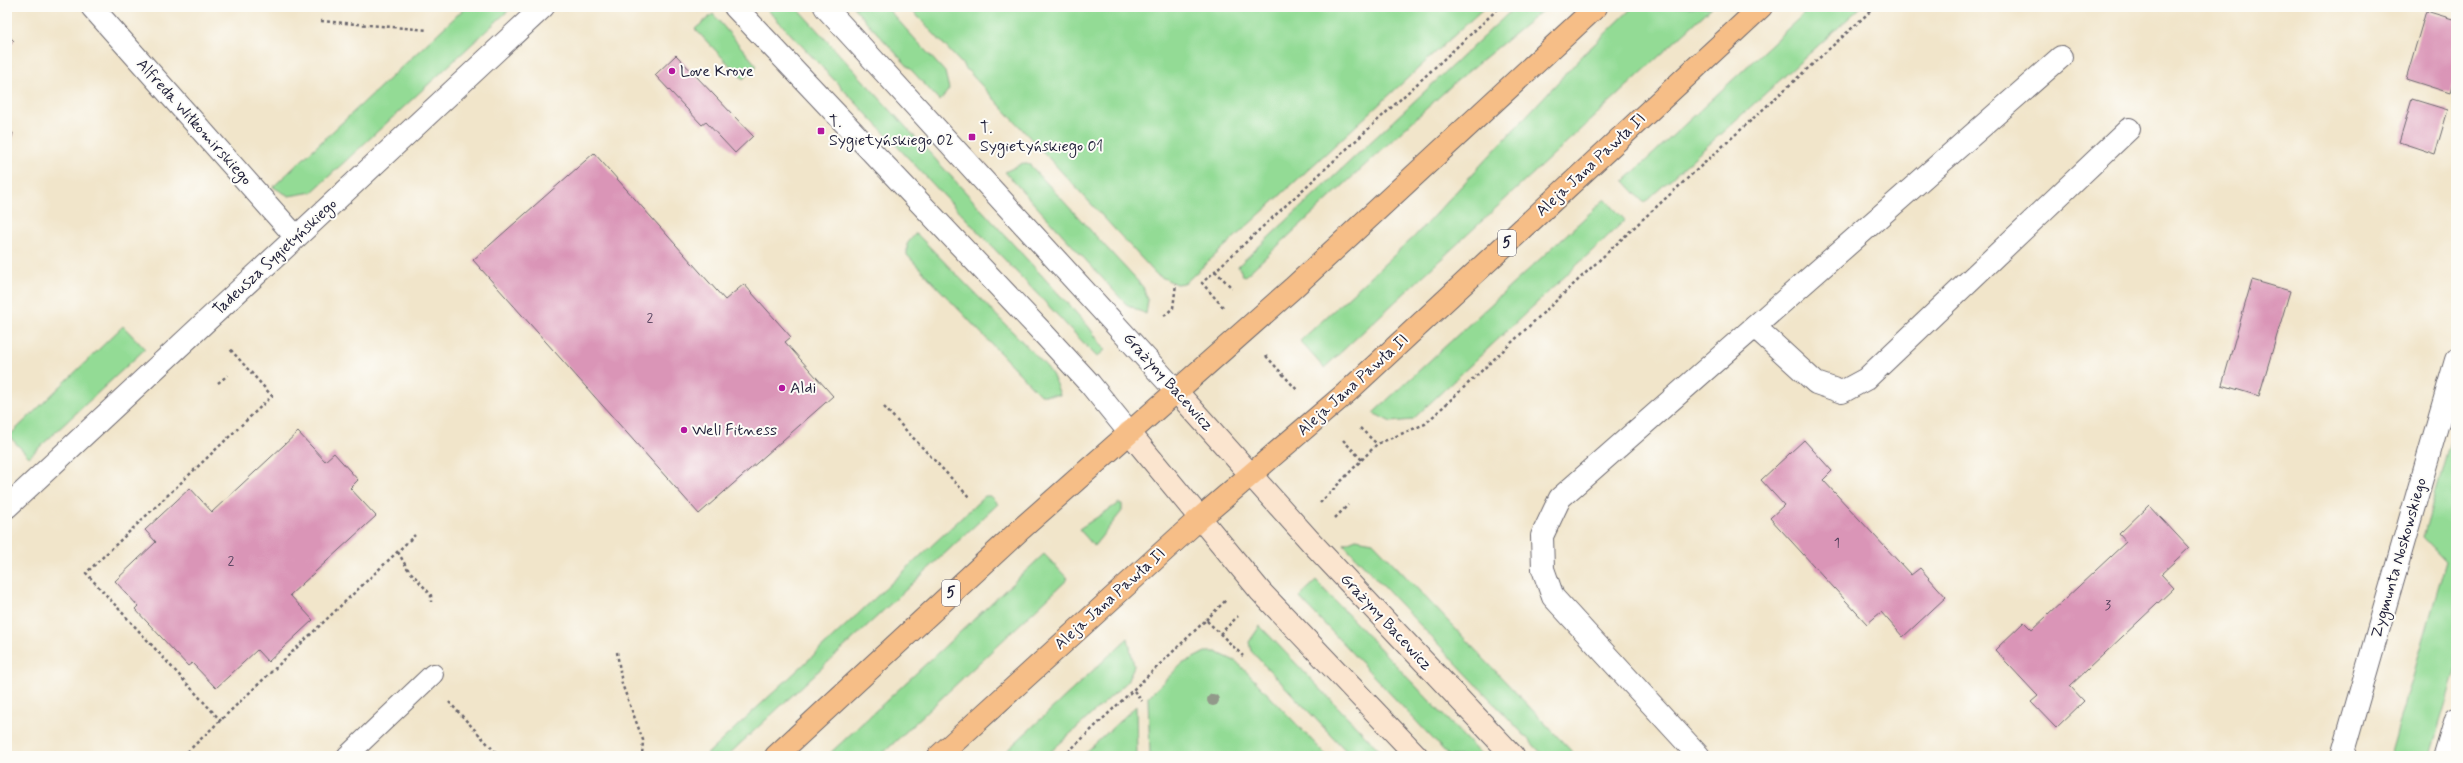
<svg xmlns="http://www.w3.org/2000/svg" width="2463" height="763" viewBox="0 0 2463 763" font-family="Mynerve,sans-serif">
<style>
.green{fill:#93db95;stroke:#5a7e68}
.building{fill:#da95b7}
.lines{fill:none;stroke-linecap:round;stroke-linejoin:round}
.lane-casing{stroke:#6a666d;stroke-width:22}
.street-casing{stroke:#6a666d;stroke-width:24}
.secondary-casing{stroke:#6a666d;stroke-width:24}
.primary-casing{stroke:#6a666d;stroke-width:24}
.path{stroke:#6a666d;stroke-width:2.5;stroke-dasharray:3 3;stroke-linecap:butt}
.lane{stroke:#fff;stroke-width:20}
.street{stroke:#fff;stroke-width:22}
.secondary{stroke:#fbe5cf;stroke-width:22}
.primary{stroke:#f6be87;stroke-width:22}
.tree{fill:#92998a}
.poi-dot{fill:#b5179e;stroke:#fdfcf7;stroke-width:1.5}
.labels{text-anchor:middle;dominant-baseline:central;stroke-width:4;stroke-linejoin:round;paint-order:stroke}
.number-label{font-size:14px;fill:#503f5a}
.shield{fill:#fdfcf7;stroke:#646373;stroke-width:1}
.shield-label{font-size:15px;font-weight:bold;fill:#22223b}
.poi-label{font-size:16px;fill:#22223b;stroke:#fdfcf7;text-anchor:start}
.street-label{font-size:16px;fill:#22223b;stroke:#fdfcf7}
</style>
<rect width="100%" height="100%" fill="#fdfcf7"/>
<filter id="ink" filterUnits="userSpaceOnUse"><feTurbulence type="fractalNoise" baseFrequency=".025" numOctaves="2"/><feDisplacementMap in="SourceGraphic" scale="8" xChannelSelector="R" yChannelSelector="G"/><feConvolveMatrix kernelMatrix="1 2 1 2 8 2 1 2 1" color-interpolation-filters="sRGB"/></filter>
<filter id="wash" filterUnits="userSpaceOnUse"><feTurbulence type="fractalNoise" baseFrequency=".012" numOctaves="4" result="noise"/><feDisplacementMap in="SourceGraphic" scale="16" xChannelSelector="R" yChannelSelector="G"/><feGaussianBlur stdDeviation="0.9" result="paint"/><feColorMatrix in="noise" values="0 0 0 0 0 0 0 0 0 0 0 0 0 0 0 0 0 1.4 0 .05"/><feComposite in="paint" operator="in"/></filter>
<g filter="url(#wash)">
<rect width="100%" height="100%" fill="#f1e5ca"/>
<path class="green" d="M466 7H512L312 192 289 196 273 187Z
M765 7H796L1089 327 1105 350 1097 357Z
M853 7H886L945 72 949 89 940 101Z
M909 7H1485L1185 283 1176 284 1157 275Z
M1515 7H1547L1453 84 1244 277 1238 266Z
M1633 7H1712L1324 368 1300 341 1413 238 1583 55Z
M1811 7H1861L1644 203 1624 181Z
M713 14 757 66 743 79 695 29Z
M1023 163 1030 165 1143 287 1148 300 1146 314 1126 304 1005 172Z
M1605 199 1625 220 1412 420 1391 422 1373 413Z
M916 233 1047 367 1053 376 1060 395H1040L907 255V244Z
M123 326 145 349 29 457 9 436Z
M2456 421V668L2430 756H2390L2446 561 2423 537Z
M985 496H990L998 504 727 756H705Z
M1119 503 1122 504V511L1094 546 1079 529Z
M1356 539 1373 542 1576 756H1544L1351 552 1344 544Z
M1044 554 1068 579 880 756H827Z
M1316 581 1482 756H1449L1299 597Z
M1260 626 1385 756H1351L1251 651 1249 642Z
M1128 638 1134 666 1127 682 1046 756H1001Z
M1205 652H1216L1237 662 1327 756H1150L1148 697 1182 664Z
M1136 706 1137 756H1082Z"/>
<g id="blocks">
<path class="building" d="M2426 11 2456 20V73L2450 93 2406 79Z
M7 34 14 41 7 47Z
M676 55 753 136 735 153 706 122 702 125 655 75Z
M2412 99 2448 110 2435 154 2399 142Z
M7 131 13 133 7 154Z
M594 153 725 300 744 284 791 337 785 342 833 396 699 514 473 260Z
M2252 280 2290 291 2259 396 2222 385Z
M298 432 325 461 334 453 358 480 350 488 376 516 290 595 313 620 268 662 257 650 216 688 192 663 188 666 135 609 138 606 115 581 156 542 145 530 190 488 212 512Z
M1804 440 1832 471 1823 480 1911 575 1920 568 1946 597 1903 637 1881 612 1867 624 1770 518 1784 505 1761 480Z
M2149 505 2189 548 2161 574 2174 588 2070 686 2084 701 2056 728 2031 702 2038 696 2035 693 1995 650 2024 622 2032 630 2126 542 2119 534Z"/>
</g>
</g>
<g filter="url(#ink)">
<use href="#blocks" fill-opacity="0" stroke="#6a666d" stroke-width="1"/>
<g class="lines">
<defs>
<path id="lane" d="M347 756 433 674"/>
<path id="street" d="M92 7 296 237
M735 7 1043 333 1090 384 1129 432
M825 7 1176 391
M1755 327 1816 383 1842 392 1866 379 2129 129
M7 507 543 7
M1699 756 1553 597 1543 569 1542 536 1560 498 2061 57
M2342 756 2456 360
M2445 756 2456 719"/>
<path id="secondary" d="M1176 391 1311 542 1513 756
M1129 432 1261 592 1417 756"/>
<path id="primary" d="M776 756 1021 529 1293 288 1596 7
M939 756 1199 519 1346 393 1761 7"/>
</defs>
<use href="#lane" class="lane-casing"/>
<use href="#street" class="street-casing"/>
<use href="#secondary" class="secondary-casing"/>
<use href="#primary" class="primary-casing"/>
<path class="path" d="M321 21 428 30
M1215 271 1232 288
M1223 307 1202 283 1500 7
M1164 316 1173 308 1176 284
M1266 356 1298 391
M218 383 228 375
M884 407 970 498
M1360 428 1377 444
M1343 440 1362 460
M1320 503 1377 444 1425 424 1642 220 1875 7
M1335 518 1348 505
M398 552 407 568 431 595V602
M1206 620 1226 600
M1220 634 1238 616
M617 652 622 684 643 740 642 756
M1134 691 1142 701
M449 702 499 756
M221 721 86 573 272 396 230 349
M183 756 415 535
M1064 756 1206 620 1243 656"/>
<use href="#lane" class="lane"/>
<use href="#street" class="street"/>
<use href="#secondary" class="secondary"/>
<use href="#primary" class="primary"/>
</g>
<circle class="tree" cx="1213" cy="700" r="6"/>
</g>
<g class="poi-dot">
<circle cx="672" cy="71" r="4"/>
<rect x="817" y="127" width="8" height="8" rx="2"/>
<rect x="968" y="133" width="8" height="8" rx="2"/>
<circle cx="782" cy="388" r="4"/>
<circle cx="684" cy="430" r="4"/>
</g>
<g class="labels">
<g class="number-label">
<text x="650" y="318">2</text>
<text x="1837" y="543">1</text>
<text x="231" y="561">2</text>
<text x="2108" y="605">3</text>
</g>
<g class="shield">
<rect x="1498" y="230" width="18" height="26" rx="3"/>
<rect x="942" y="580" width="18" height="26" rx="3"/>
</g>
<g class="shield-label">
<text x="1507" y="243">5</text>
<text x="951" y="593">5</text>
</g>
<g class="poi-label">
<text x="680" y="71">Love Krove</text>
<text x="829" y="122">T.<tspan x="829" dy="18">Sygietyńskiego 02</tspan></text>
<text x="980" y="128">T.<tspan x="980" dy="18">Sygietyńskiego 01</tspan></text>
<text x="790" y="388">Aldi</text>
<text x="692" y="430">Well Fitness</text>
</g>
<g class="street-label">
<text transform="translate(194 122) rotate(48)">Alfreda Wiłkomirskiego</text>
<text transform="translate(1591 165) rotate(-43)">Aleja Jana Pawła II</text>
<text transform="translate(275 257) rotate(-43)">Tadeusza Sygietyńskiego</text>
<text transform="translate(1168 382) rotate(48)">Grażyny Bacewicz</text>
<text transform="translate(1353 385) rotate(-42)">Aleja Jana Pawła II</text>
<text transform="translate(2399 558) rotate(-74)">Zygmunta Noskowskiego</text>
<text transform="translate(1110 599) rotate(-42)">Aleja Jana Pawła II</text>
<text transform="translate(1386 622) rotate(47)">Grażyny Bacewicz</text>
</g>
</g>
<rect width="2463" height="763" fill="none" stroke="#fdfcf7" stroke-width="24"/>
</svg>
